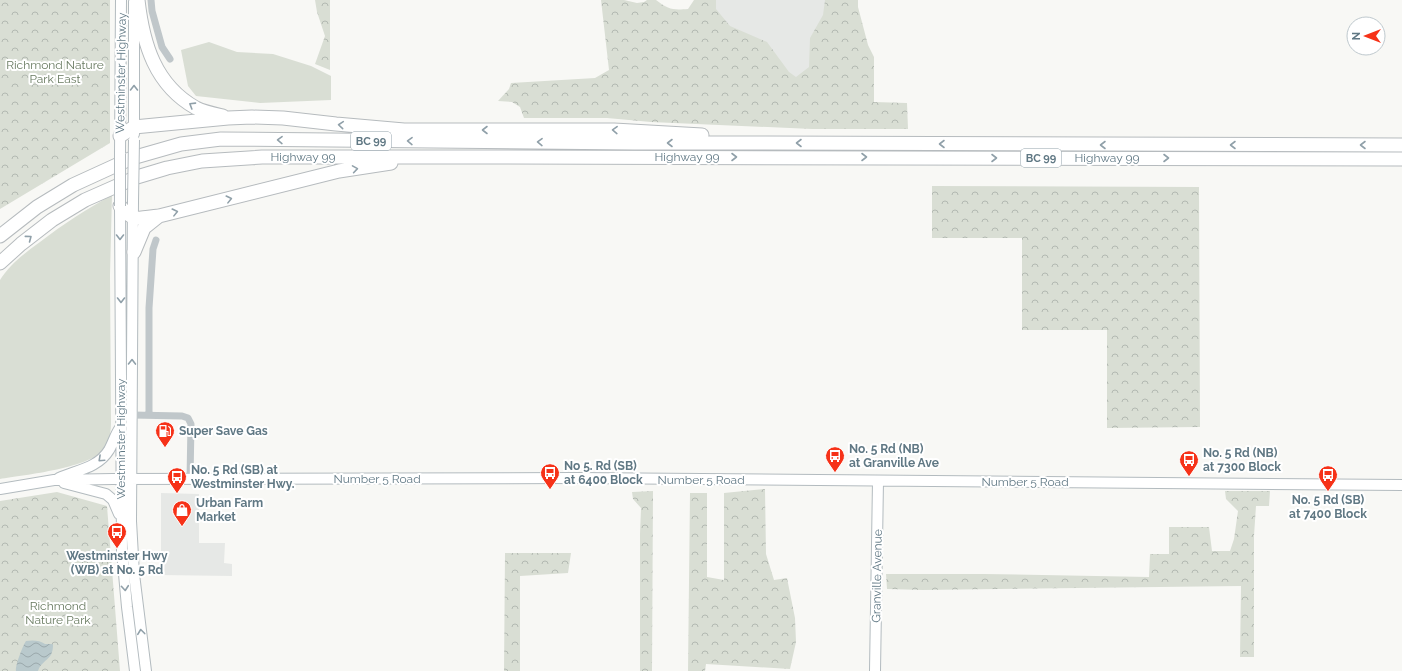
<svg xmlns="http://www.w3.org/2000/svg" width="1402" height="671" viewBox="0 0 1402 671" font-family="Raleway,sans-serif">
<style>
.built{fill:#e6e8e6}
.grass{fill:#d9ded4}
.forest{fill:url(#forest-crowns)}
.water{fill:url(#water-waves)}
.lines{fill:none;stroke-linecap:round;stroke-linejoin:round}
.secondary-casing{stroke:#b3bbbf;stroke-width:12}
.highway-casing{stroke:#b6bbbe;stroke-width:15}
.street{stroke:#c0c7ca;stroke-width:7}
.secondary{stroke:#fff;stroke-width:10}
.highway{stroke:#fff;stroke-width:13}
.secondary-bridge-casing{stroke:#b3bbbf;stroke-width:12;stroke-linecap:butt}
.secondary-bridge{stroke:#fff;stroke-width:10}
.oneway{stroke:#90a0a9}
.labels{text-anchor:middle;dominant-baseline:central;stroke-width:4;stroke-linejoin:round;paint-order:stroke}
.shield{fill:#fff;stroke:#90a0a9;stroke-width:1}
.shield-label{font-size:11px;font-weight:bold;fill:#607884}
.park-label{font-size:12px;fill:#687a60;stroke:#fff}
.street-label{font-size:12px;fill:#607884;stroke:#fff}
.poi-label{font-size:12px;font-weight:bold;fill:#607884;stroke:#fff;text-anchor:start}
</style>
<defs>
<pattern id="forest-crowns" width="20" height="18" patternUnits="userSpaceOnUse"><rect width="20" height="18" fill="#d9ded4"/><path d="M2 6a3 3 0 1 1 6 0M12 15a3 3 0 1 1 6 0" fill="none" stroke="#b3b9b2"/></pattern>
<pattern id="water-waves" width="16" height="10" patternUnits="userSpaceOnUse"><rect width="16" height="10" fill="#b9c9cc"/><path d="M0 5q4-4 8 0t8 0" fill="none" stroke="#9aa8ab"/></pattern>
</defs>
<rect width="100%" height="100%" fill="#f8f8f5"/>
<path class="built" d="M704 0H856L854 91 703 89Z
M161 493 199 494V543H225L224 563 232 564V576L161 575Z"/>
<path class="grass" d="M209 42 237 52 273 54 311 66 331 76V100L260 103 196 96 188 86 181 50Z
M112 195 110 275 111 422C111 430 110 439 106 447 93 468 24 475 0 479V280C10 264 25 253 40 242 63 224 87 209 112 195Z"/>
<path class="forest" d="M0 0H110V143L0 209Z
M315 0H330V70L315 64 325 36 317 12Z
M601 0H624L637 3 644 2 647 0H656C669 10 673 10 688 9L694 0H716V9L730 26 767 42 789 72 796 77 809 67 810 38 823 15 825 0H858V7L868 45 874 57V102L907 103 908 129H812L651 122 607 118H524L520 107 512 102 498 101 509 89 511 83 595 78 609 70Z
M932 186 1199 187 1200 427 1107 428V330H1022V238H932Z
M765 489 766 554 774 580 787 578 795 618 796 642 790 669 706 664 705 671H688L690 493H707V577L724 580V493Z
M653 491 652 671H640V534L641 508 633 499 632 492Z
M1225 491H1270L1269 506H1256L1254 536V657H1240L1241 586 923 590 887 589 886 574H984L1149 577 1150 554H1169V527H1209L1212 551H1230L1234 539 1238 511 1226 499Z
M57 492 107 506 120 671H0V501Z
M505 553H571L568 573 520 576V671H504Z"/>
<path class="water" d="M26 641C32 640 40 640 45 644H52L53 645C53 661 42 659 38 671H16C15 666 23 645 26 641Z"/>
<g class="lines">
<defs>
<path id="secondary" d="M134 2V134
M120 154 121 0
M133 201 131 521 134 574 146 671
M120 206 122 552 127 607 135 671
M59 478C77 470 98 468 109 450 113 443 115 435 120 428
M64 483 106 494 113 500 119 514
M0 489 54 480 113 479 576 478 1402 485
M875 671 878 481"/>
<path id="highway" d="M138 0C143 44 155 85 196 108 204 112 214 114 223 116
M120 136 134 127 228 118 252 117 283 118 336 124 404 130H614L702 135
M120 206C134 223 138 218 159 216L339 171 391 163
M0 236 37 207 73 185 132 158 181 144 221 139 634 143H765L1402 145
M134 252 144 228 159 216
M0 263 21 244 52 220 85 200 137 177 167 168 202 161 262 157H465L1402 159"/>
</defs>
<use href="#secondary" class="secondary-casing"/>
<use href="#highway" class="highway-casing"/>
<path class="street" d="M151 0 152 11 162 47 170 59
M132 415 182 416 188 418 191 424 190 479
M149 415V308L153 249 156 240"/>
<use href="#secondary" class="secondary"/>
<use href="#highway" class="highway"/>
<defs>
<path id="secondary-bridge" d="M120 154V206
M133 201 134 140"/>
</defs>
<use href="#secondary-bridge" class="secondary-bridge-casing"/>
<use href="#secondary-bridge" class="secondary-bridge"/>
</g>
<defs><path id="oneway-chevron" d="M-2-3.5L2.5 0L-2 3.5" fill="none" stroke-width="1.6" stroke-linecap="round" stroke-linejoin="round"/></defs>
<g class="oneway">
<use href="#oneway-chevron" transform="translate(134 88) rotate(-90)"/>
<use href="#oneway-chevron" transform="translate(192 105) rotate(-148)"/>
<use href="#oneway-chevron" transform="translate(341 125) rotate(-175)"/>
<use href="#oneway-chevron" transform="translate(485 130) rotate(180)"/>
<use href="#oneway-chevron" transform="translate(615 130) rotate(-178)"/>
<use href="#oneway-chevron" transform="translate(280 140) rotate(-179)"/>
<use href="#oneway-chevron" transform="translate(410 141) rotate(-179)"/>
<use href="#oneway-chevron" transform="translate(540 142) rotate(-179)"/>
<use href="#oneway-chevron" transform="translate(670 143) rotate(180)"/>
<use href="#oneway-chevron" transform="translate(799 143) rotate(-180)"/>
<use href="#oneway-chevron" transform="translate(942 144) rotate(-180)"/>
<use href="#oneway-chevron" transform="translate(1103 145) rotate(-180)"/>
<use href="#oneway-chevron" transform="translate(1233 145) rotate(-180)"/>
<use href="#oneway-chevron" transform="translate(1363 145) rotate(-180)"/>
<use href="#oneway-chevron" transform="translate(734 157)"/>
<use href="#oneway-chevron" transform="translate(864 157)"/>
<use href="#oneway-chevron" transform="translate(994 158)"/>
<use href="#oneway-chevron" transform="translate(1166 158)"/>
<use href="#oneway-chevron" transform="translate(355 169) rotate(-9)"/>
<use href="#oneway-chevron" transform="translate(229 199) rotate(-14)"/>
<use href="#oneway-chevron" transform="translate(175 212) rotate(-14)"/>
<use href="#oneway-chevron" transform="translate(120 237) rotate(90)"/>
<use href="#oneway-chevron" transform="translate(29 238) rotate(-37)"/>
<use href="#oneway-chevron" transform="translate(121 300) rotate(90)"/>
<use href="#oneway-chevron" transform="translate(132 362) rotate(-89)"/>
<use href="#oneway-chevron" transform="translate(101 459) rotate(137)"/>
<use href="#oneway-chevron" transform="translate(125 588) rotate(85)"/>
<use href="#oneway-chevron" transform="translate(141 632) rotate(-97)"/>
</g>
<defs>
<symbol id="fuel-pin" viewBox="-11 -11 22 30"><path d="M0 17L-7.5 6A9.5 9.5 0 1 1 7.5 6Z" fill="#f63218" stroke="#fff"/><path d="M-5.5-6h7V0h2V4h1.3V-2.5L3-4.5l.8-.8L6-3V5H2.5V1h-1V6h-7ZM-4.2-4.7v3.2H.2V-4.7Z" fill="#fff"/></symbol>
<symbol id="bus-pin" viewBox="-11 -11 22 30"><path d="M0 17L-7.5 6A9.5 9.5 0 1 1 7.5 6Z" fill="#f63218" stroke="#fff"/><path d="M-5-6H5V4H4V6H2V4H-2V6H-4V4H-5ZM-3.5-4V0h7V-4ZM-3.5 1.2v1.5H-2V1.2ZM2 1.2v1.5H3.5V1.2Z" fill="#fff"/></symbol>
<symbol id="shop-pin" viewBox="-11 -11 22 30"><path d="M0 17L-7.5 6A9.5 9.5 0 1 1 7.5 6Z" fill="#f63218" stroke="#fff"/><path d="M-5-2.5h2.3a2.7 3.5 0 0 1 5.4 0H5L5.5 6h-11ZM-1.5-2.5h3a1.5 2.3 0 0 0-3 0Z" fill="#fff"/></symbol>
</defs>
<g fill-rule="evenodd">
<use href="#fuel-pin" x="154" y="420" width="22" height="30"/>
<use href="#bus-pin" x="824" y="445" width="22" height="30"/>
<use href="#bus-pin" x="1178" y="449" width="22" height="30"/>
<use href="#bus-pin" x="539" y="462" width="22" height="30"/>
<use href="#bus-pin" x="1317" y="464" width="22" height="30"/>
<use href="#bus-pin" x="166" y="466" width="22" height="30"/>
<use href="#shop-pin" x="171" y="499" width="22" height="30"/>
<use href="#bus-pin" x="106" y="521" width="22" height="30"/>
</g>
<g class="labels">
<g class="shield">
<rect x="351" y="132" width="40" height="18" rx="3"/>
<rect x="1021" y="149" width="40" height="18" rx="3"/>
</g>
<g class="shield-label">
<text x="371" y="141">BC 99</text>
<text x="1041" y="158">BC 99</text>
</g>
<g class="park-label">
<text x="55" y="65">Richmond Nature<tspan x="55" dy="14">Park East</tspan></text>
<text x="58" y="606">Richmond<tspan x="58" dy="14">Nature Park</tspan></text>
</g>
<g class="street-label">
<text transform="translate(121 73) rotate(-89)">Westminster Highway</text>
<text x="303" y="157">Highway 99</text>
<text x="687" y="157">Highway 99</text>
<text x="1107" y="158">Highway 99</text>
<text transform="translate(121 439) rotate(-90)">Westminster Highway</text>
<text x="377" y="479">Number 5 Road</text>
<text x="701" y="480">Number 5 Road</text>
<text x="1025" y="482">Number 5 Road</text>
<text transform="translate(877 576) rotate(-89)">Granville Avenue</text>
</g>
<g class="poi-label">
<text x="179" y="431">Super Save Gas</text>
<text x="849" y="449">No. 5 Rd (NB)<tspan x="849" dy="14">at Granville Ave</tspan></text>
<text x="1203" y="453">No. 5 Rd (NB)<tspan x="1203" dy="14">at 7300 Block</tspan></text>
<text x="564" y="466">No 5. Rd (SB)<tspan x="564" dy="14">at 6400 Block</tspan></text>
<text x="191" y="470">No. 5 Rd (SB) at<tspan x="191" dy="14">Westminster Hwy.</tspan></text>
<text x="1328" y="500" text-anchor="middle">No. 5 Rd (SB)<tspan x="1328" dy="14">at 7400 Block</tspan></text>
<text x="196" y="503">Urban Farm<tspan x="196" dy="14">Market</tspan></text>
<text x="117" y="556" text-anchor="middle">Westminster Hwy<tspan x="117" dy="14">(WB) at No. 5 Rd</tspan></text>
</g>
</g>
<g transform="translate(1366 36) rotate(270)"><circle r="19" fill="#ffffff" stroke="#bfc9ce"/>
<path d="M0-3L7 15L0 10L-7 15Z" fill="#f63218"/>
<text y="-6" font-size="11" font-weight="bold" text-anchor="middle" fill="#607884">N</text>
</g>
</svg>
